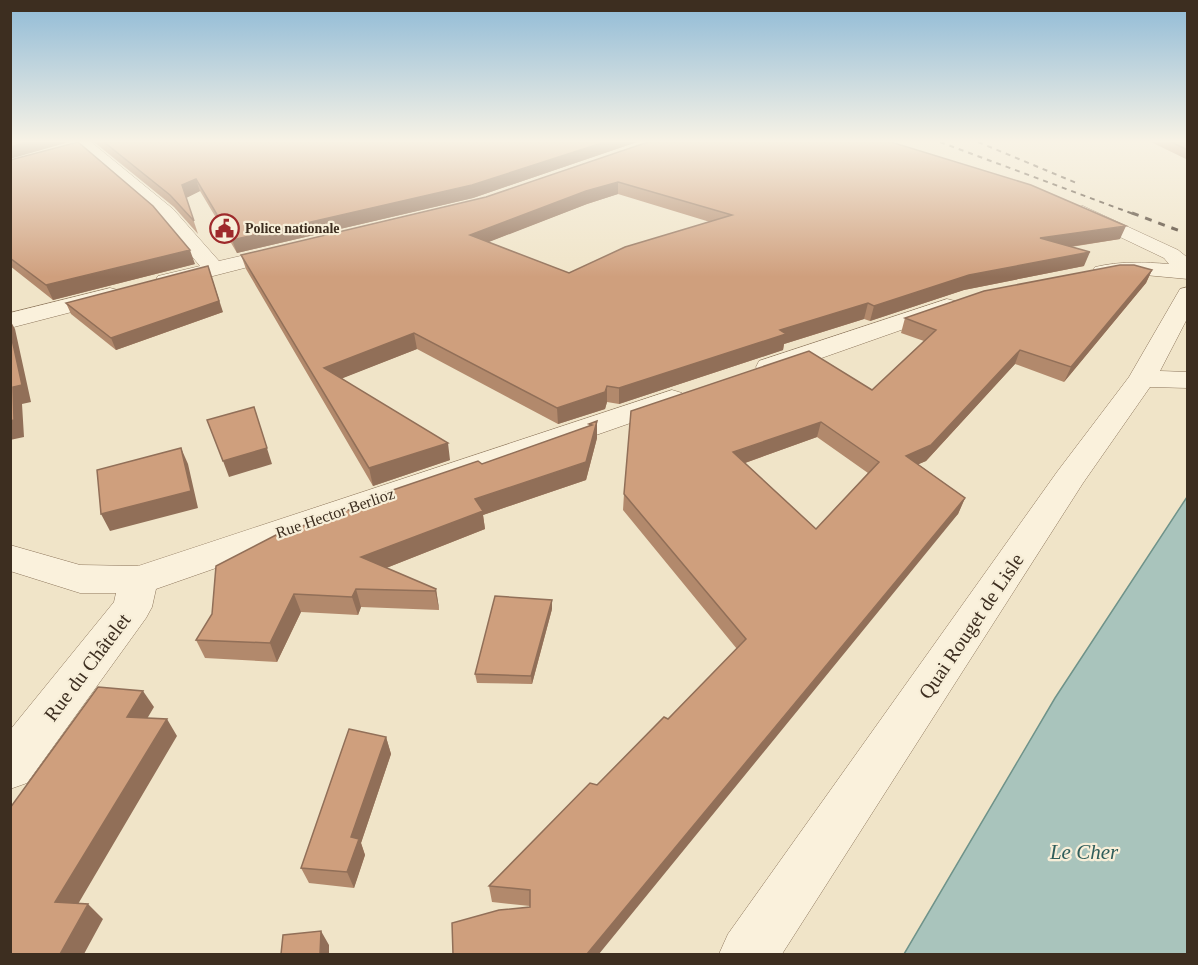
<svg xmlns="http://www.w3.org/2000/svg" width="1198" height="965" viewBox="0 0 1198 965" font-family="'Times New Roman',serif">
<style>
.water{fill:#a9c4bc;stroke:#6f938a;stroke-width:1.5}
.lines{fill:none;stroke-linecap:round;stroke-linejoin:round}
.minor-casing{stroke:#8d765c;stroke-width:1}
.minor{fill:#faf1dc;fill-rule:evenodd}
.rail-far1{stroke:#3d2e20;stroke-width:2;stroke-dasharray:5 5;stroke-linecap:butt}
.rail{stroke:#3d2e20;stroke-width:3;stroke-dasharray:7 7;stroke-linecap:butt}
.wall{fill:#b2896c;fill-rule:evenodd}
.shaded-wall{fill:#916f58}
.building{fill:#cf9f7d;stroke:#916f58;stroke-width:1.5;fill-rule:evenodd}
.labels{text-anchor:middle;dominant-baseline:central;stroke-width:4.5;stroke-linejoin:round;paint-order:stroke}
.far-poi-label{font-size:14px;font-weight:bold;fill:#3d2e20;stroke:#f7eed8;text-anchor:start}
.street-label{font-size:16px;fill:#3d2e20;stroke:#f7eed8}
.near-street-label{font-size:20px;fill:#3d2e20;stroke:#f7eed8}
.near-water-label{font-size:21px;font-style:italic;fill:#2f5d5a;stroke:#f7eed8}
</style>
<rect width="100%" height="100%" fill="#f0e4c8"/>
<path class="water" d="M1187 497V954H904L1055 698Z"/>
<g class="lines">
<defs>
<path id="minor" d="M76 142H91L173 209 219 261 288 245 295 247 298 251 295 255 166 288 158 286 155 281 158 276 200 266 159 217 88 157Z
M1083 206 1178 250 1188 258V279L1134 274 1103 279 1095 277 1092 272 1095 267C1120 261 1144 262 1169 264L1164 258 1076 216 1074 212 1076 208Z
M1188 287V317L1160 371 1188 372V388L1150 387 1083 483 782 954H719L728 934 1057 472 1129 377 1180 289Z
M110 288 118 290 122 295 118 300 10 328V313Z
M947 299 955 301 959 306 955 311 779 373 769 375 759 373 756 367 759 361Z
M672 390 682 393 686 399 682 405 156 589 152 607 146 618 27 783 10 789V730L114 602 116 593H80L10 571V545L80 565 138 566Z"/>
</defs>
<use href="#minor" class="minor-casing"/>
<use href="#minor" class="minor"/>
<path class="rail-far1" d="M940 142 1136 215
M978 142 1079 184"/>
<path class="rail" d="M1132 213 1180 231"/>
</g>
<path class="wall" d="M94 142H637L473 198 237 253 200 191 186 198 198 234 174 207Z
M648 142 1120 239 1071 247 1084 266 964 290 870 321 864 319 784 344 783 350 619 404 607 402 605 409 558 424 417 349 342 378 450 460 373 486 246 269 241 255 486 197ZM618 194 710 222 569 273 488 242 587 204Z
M1151 142H1188V160Z
M10 160 195 264 53 300 10 266Z
M1152 270 1146 283 1064 382 1015 364 926 461 918 464 965 498 958 514 530 907V906L492 902 489 886 668 719 737 649 623 510 624 494 872 390 924 341 901 333 905 318ZM817 437 868 473 816 529 745 463Z
M66 303 223 312 116 350 71 314Z
M597 421V438L586 480 483 515 485 529 386 568 436 589 439 610 361 607 358 615 301 612 277 662 205 658 196 640 385 497 384 493 482 464 589 426V424Z
M552 609 532 684 477 683 475 674Z
M386 737 391 754 361 843 365 855 354 888 309 883 301 868Z"/>
<path class="shaded-wall" d="M27 142H69L10 159V147Z
M605 142H637L473 198 237 253 232 240Z
M196 179 200 191 186 198 198 234 182 185Z
M618 182V194L587 204 471 249 470 235 586 191Z
M1126 226 1120 239 1035 252 1040 238Z
M190 250 195 264 53 300 46 285Z
M1090 252 1084 266 964 290 870 321 874 306 969 275Z
M208 266 223 312 116 350 111 338Z
M1152 270 1146 283 1064 382 1071 367Z
M868 303 864 319 784 344 783 350 619 404V388L780 330Z
M10 320 15 329 31 402 22 404 24 437 10 440V421L13 387Z
M414 333 417 349 328 384 324 368Z
M1020 350 1015 364 926 461 901 472 906 456Z
M607 386V402L605 409 558 424 557 408Z
M597 421V438L586 480 483 515 485 529 366 576 361 557 475 499 586 462Z
M821 422 817 437 731 468 733 452Z
M259 423 272 464 229 477 223 461Z
M448 443 450 460 373 486 369 468Z
M181 448 188 464 198 508 110 531 101 514Z
M965 498 958 514 599 954H587Z
M356 589 361 607 358 615 352 597Z
M436 589 439 608V610L435 591Z
M294 594 301 612 277 662 270 643Z
M552 600V609L532 684 531 676Z
M143 691 154 707 138 734 127 717Z
M167 719 177 736 71 916 55 902Z
M386 737 391 754 361 843 365 855 354 888 347 872 351 837Z
M88 904 103 919 84 954H60Z
M321 931 329 945V954H320Z"/>
<path class="building" d="M10 142H27L10 147Z
M78 142 153 206 190 250 46 285 10 258V160Z
M104 142H605L472 185 232 240 196 179 182 185 194 221 170 195Z
M648 142H891L1031 185 1126 226 1040 238 1090 252 969 275 874 306 868 303 780 330 786 334 619 388 607 386 605 392 557 408 414 333 324 368 448 443 369 468 241 255 486 197ZM618 182 732 215 625 247 569 273 470 235 586 191Z
M1171 142H1188V150Z
M1120 265H1134L1152 270 1071 367 1020 350 931 445 906 456 965 498 587 954H453L452 923 499 910 530 907V890L489 886 590 783 597 785 664 717 668 719 746 639 624 494 631 411 809 351 872 390 936 330 905 318 984 291ZM821 422 879 462 816 529 733 452Z
M208 266 219 301 111 338 66 303Z
M10 330 22 385 13 387 14 420 10 421Z
M254 407 267 448 223 461 207 420Z
M597 421 586 462 475 499 483 511 361 557 436 589 435 591 356 589 352 597 294 594 270 643 196 640 212 614 216 566 276 535 386 497 384 493 478 461 482 464 592 425 589 424Z
M181 448 191 491 101 514 97 470Z
M495 596 552 600 531 676 475 674Z
M98 687 143 691 127 717 167 719 55 902 88 904 60 954H10V808Z
M349 729 386 737 351 837 359 839 347 872 301 868Z
M321 931 320 954H281L283 935Z"/>
<linearGradient id="sky" x2="0" y2="1"><stop stop-color="#8fbad6"/><stop offset="0.51" stop-color="#f8f3e6"/><stop offset="1" stop-color="#f8f3e6" stop-opacity="0"/></linearGradient>
<rect width="1198" height="277" fill="url(#sky)"/>
<defs>
<symbol id="civic-ring" viewBox="-11 -11 22 22"><circle r="9.5" fill="#f7eed8" stroke="#9e2a2b" stroke-width="1.5"/><path d="M-.6-6.5H3V-4.5H.6V-3L4-1V1h2V6H-6V1h2V-1L-.6-3ZM-1.2 2.5V6h2.4V2.5Z" fill="#9e2a2b"/></symbol>
</defs>
<g fill-rule="evenodd">
<use href="#civic-ring" x="208" y="212" width="33" height="33"/>
</g>
<g class="labels">
<g class="far-poi-label">
<text x="245" y="228">Police nationale</text>
</g>
<g class="street-label">
<text transform="translate(335 513) rotate(-19)">Rue Hector Berlioz</text>
</g>
<g class="near-street-label">
<text transform="translate(971 626) rotate(-56)">Quai Rouget de Lisle</text>
<text transform="translate(87 667) rotate(-53)">Rue du Châtelet</text>
</g>
<g class="near-water-label">
<text x="1084" y="852">Le Cher</text>
</g>
</g>
<rect width="1198" height="965" fill="none" stroke="#3d2e20" stroke-width="24"/>
</svg>
